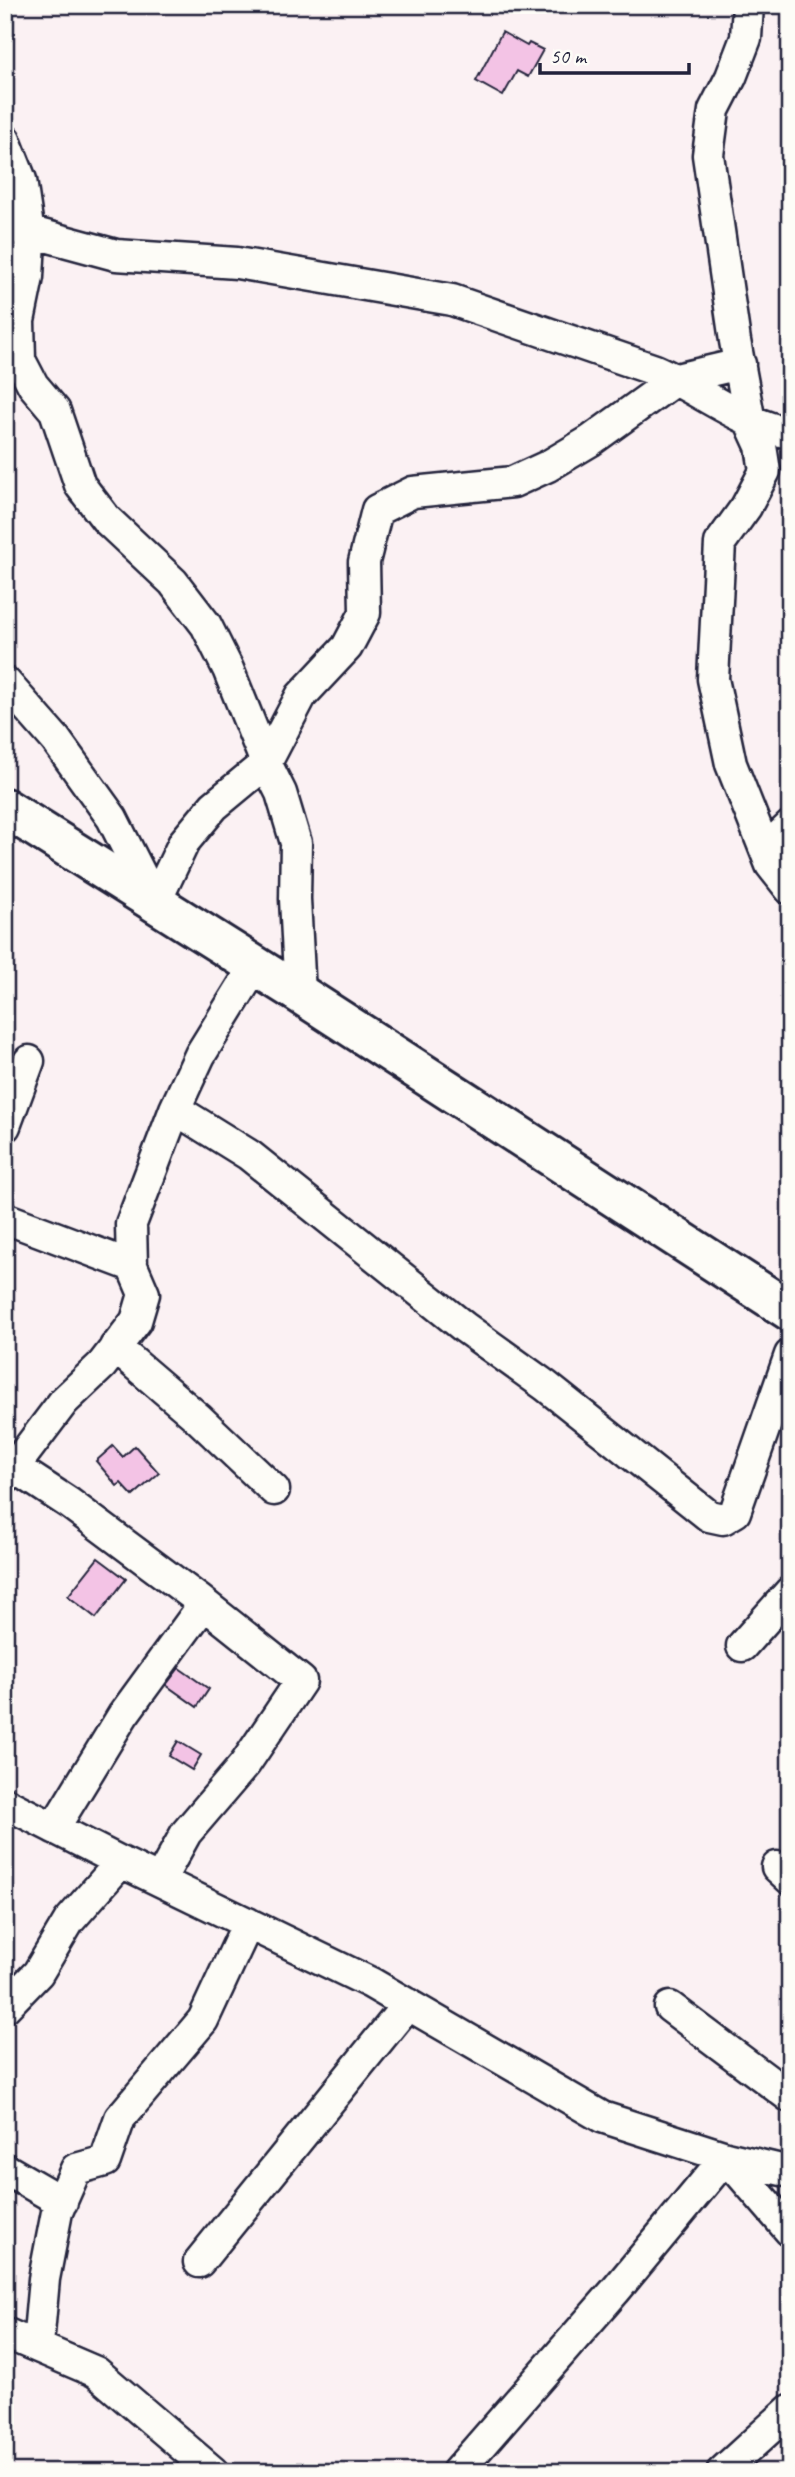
<svg xmlns="http://www.w3.org/2000/svg" width="795" height="2477" viewBox="0 0 795 2477" font-family="Caveat,sans-serif">
<style>
.building{fill:#f3c3e5;stroke:#22223b;stroke-width:2}
.lines{fill:none;stroke-linecap:round;stroke-linejoin:round}
.minor-casing{stroke:#22223b;stroke-width:35}
.major-casing{stroke:#22223b;stroke-width:44}
.minor{stroke:#fdfcf7;stroke-width:30}
.major{stroke:#fdfcf7;stroke-width:38}
</style>
<rect width="100%" height="100%" fill="#fbf1f3"/>
<filter id="ink" filterUnits="userSpaceOnUse"><feTurbulence type="fractalNoise" baseFrequency=".0143" numOctaves="2"/><feDisplacementMap in="SourceGraphic" scale="14" xChannelSelector="R" yChannelSelector="G"/><feConvolveMatrix kernelMatrix="1 2 1 2 8 2 1 2 1" color-interpolation-filters="sRGB"/></filter>
<g filter="url(#ink)">
<path class="building" d="M502 32 527 46 529 43 543 50 528 77 517 71 503 96 476 81Z
M113 1446 123 1457 135 1446 159 1473 133 1496 121 1483 117 1486 96 1461Z
M98 1558 126 1579 96 1618 68 1596Z
M179 1668 209 1689 197 1707 166 1685Z
M178 1741 201 1755 192 1770 169 1756Z"/>
<g class="lines">
<defs>
<path id="minor" d="M748 5 746 38 731 77 714 110 708 155 735 341 750 422 761 446 765 471 746 507 720 543 713 679 731 764 771 865 790 889
M5 140 21 180 30 241 28 277 19 321 20 360 33 385 55 411 80 485 106 519 173 582 206 625 228 669 266 763 281 793 296 843 295 899 300 994
M5 225 116 255 237 263 452 300 655 370C701 390 739 423 790 433
M5 682 56 740 112 818 155 903
M765 850 790 826
M155 903 184 842 214 806 266 763 301 696 347 647 365 613 364 562 377 510 413 492 513 482 548 466 590 441 676 379 740 364
M175 1109 249 1155 464 1327 546 1386 709 1516 723 1519 735 1512 790 1355
M5 1126 29 1061
M5 1218 132 1266
M115 1347 198 1418 274 1490
M5 1461 69 1503 198 1599 301 1681 245 1764 186 1833 160 1880
M5 1479 64 1401 102 1365 136 1321 144 1294 132 1266 131 1224 175 1109 200 1055 255 966
M742 1646 790 1592
M5 1803 121 1862 371 1983 602 2117 726 2157 790 2172
M54 1828 123 1715 204 1604
M777 1867 790 1879
M5 2007 38 1973 69 1921 121 1862
M670 2007 790 2097
M5 2169 62 2202
M199 2262 408 2004
M5 2333 96 2372 213 2472
M38 2345 44 2279 57 2212 76 2169 105 2161 120 2118 203 2020 248 1923
M457 2472 615 2291 726 2157 790 2231
M722 2472 790 2410"/>
<path id="major" d="M5 808 300 994 790 1311"/>
</defs>
<use href="#minor" class="minor-casing"/>
<use href="#major" class="major-casing"/>
<use href="#minor" class="minor"/>
<use href="#major" class="major"/>
</g>
</g>
<rect width="795" height="2477" fill="none" stroke="#fdfcf7" stroke-width="28"/>
<rect x="14" y="14" width="767" height="2449" fill="none" stroke="#22223b" stroke-width="2.5" filter="url(#ink)"/>
<path d="M540 63v10h149v-10" fill="none" stroke="#22223b" stroke-width="3.5"/>
<text x="550" y="63" font-size="21" fill="#22223b" stroke="#fdfcf7" stroke-width="5" paint-order="stroke">50 m</text>
</svg>
